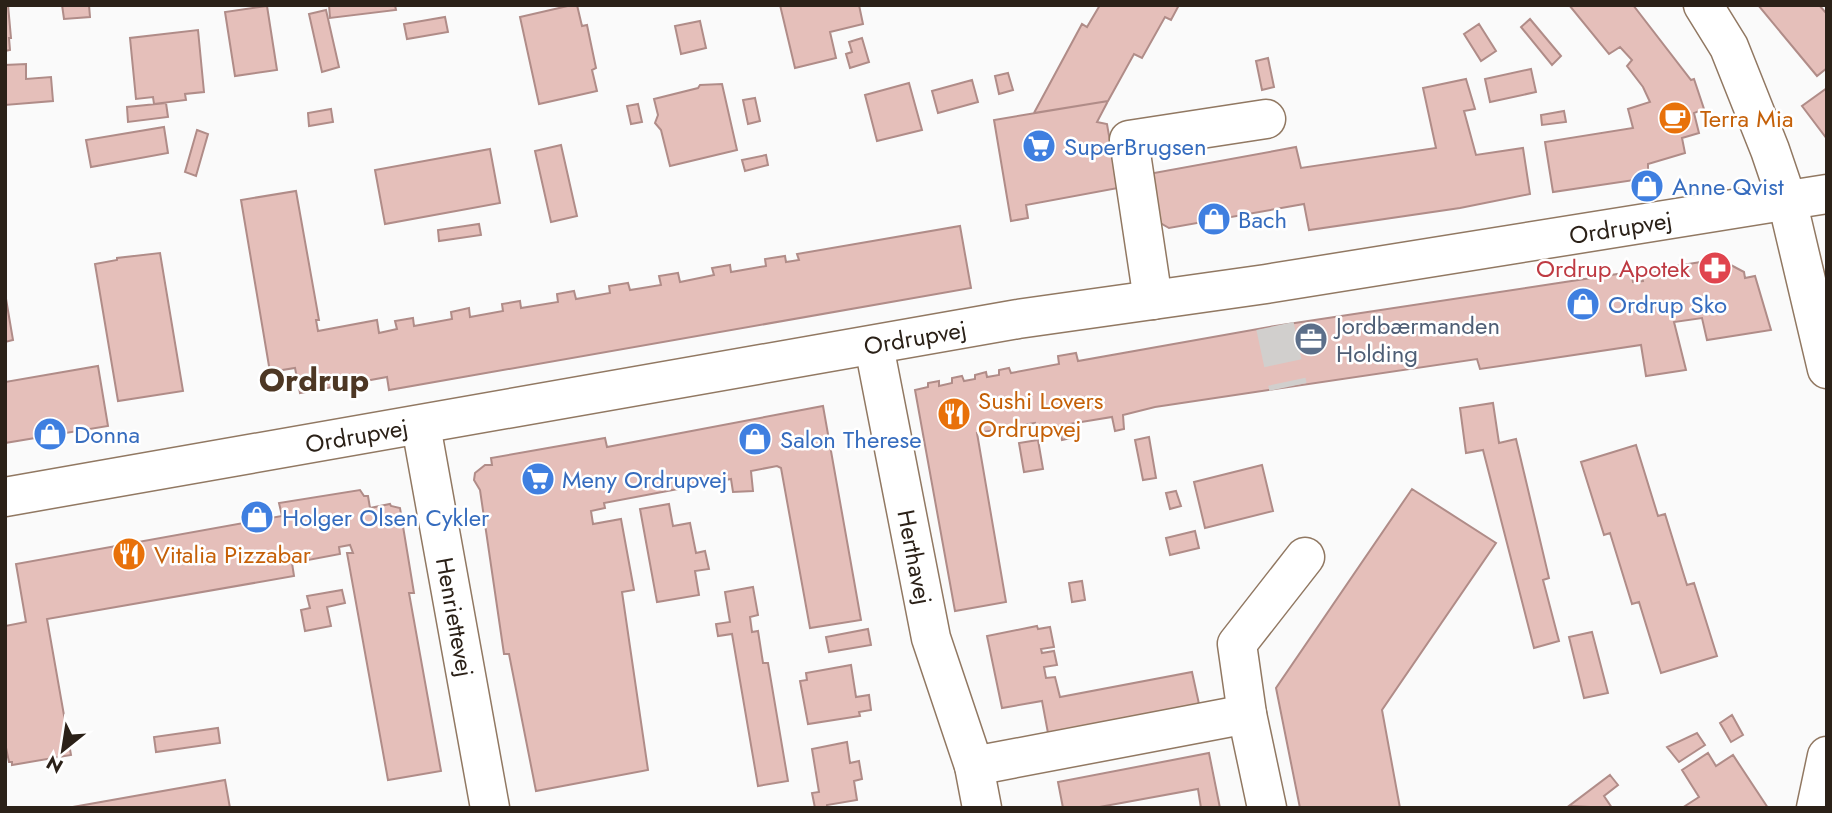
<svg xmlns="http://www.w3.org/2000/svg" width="1832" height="813" viewBox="0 0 1832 813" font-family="Jost,sans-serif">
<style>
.building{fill:#e5bfba;stroke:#b08c88;stroke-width:2}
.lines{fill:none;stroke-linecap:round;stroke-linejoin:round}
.minor-tunnel{stroke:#d1cfcd;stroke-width:38;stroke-dasharray:38 19;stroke-linecap:butt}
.minor-casing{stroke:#917862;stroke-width:41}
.minor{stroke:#fff;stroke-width:38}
.labels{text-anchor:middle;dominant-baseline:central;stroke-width:5;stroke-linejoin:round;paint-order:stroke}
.food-label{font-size:24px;fill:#c56008;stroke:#fff;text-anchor:start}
.shop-label{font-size:24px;fill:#366cbe;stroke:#fff;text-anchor:start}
.street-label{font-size:24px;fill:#2b2118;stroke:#fff}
.health-label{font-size:24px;fill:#be3a42;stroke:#fff;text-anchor:end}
.service-label{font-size:24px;fill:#4e5e75;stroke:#fff;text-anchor:start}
.district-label{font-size:32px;font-weight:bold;fill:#4d3724;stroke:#fff}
</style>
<rect width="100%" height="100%" fill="#fafafa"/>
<path class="building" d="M5 5H8L11 38H9L10 50 5 51Z
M62 5H89L90 17 64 19Z
M329 5H395L396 10 330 18Z
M572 5H577L582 26 587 25 596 68 592 70 597 91 539 104 520 17Z
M780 5H859L863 24 830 32 836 58 795 68Z
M1100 5H1179L1171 20 1165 17 1142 58 1134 54 1108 101 1034 113 1082 24 1087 27Z
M1569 5H1633L1691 80 1694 79 1704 109 1694 113 1699 133 1682 138 1685 153 1648 164V178L1553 192 1545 142 1633 128 1628 109 1650 102 1643 87 1627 66 1632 60 1620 47 1609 54Z
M1758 5H1819L1827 14V68L1817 76Z
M267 6 277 70 235 76 225 12Z
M326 10 339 67 322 72 309 14Z
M445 17 448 32 407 39 404 24Z
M1530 19 1561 56 1552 65 1521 27Z
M700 21 706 48 681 54 675 26Z
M1479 24 1496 51 1481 61 1464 34Z
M198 30 204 92 185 94 186 100 154 104 153 97 136 99 130 38Z
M862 38 869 62 850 68 846 54 852 52 849 42Z
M1268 58 1274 87 1262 90 1256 61Z
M26 64V79L51 77 53 101 5 105V65Z
M1531 69 1536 92 1490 102 1485 79Z
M1008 73 1013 90 999 94 995 76Z
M1466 79 1475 109 1464 111 1476 155 1523 148 1530 194 1460 208 1309 230 1304 204 1169 228 1150 217 1143 175 1296 147 1301 168 1436 148 1423 88Z
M972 80 978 102 938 113 932 91Z
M909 83 922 130 877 141 865 95Z
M722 84 737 150 670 166 661 130 655 123 658 115 654 99 698 88 700 85Z
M1827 88V139L1802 106Z
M755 98 760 121 748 124 743 100Z
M1108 101 1097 122 1107 124 1118 188 1026 205 1028 218 1011 221 994 120Z
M166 103 168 117 128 122 127 107Z
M638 104 642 122 631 124 627 106Z
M331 109 333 122 309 126 308 113Z
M1564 111 1566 122 1542 125 1541 115Z
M164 127 168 153 91 167 86 140Z
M197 130 208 134 196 176 185 172Z
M561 145 577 216 551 222 535 151Z
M490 149 500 203 385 224 375 170Z
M766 155 768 165 745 171 742 160Z
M296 191 319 320H316L318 331 377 320 379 333 397 329 395 321 413 318 414 326 452 319 451 312 469 308 470 317 503 311 502 304 520 301 521 308 558 302 557 294 574 291 576 299 610 293 609 286 628 283 630 290 661 285 659 276 678 273 680 282 714 275 712 268 730 265 731 272 766 266 765 259 785 256 786 262 799 260 797 254 960 226 971 288 389 390 387 377 300 393 295 368 270 372 241 200Z
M479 224 481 235 439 241 438 230Z
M160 253 183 391 118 401 95 264 117 260V258Z
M1726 258 1727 263 1744 272 1745 278 1755 276 1771 330 1707 340 1702 318 1674 322 1686 370 1646 376 1641 345 1480 369 1477 359 1155 407 1123 415 1124 429 1115 431 1112 417 1069 424 1071 438 1062 440 1059 427 1037 430 1035 423 977 433 1006 602 955 611 915 390 928 387V383L939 381V386L952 383V378L962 376 964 381 975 379V375L986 372 987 377 999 375V370L1009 368 1011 373 1059 364 1058 356 1076 353 1078 361 1275 326 1631 272 1633 282 1643 281 1642 274 1658 272 1657 269Z
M5 293 13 340 5 342Z
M98 366 108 426 5 443V382Z
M1493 403 1499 443 1516 439 1549 578 1543 580 1559 641 1534 648 1483 450 1466 453 1460 408Z
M823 406 861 620 810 628 781 468 777 466 751 471 753 491 733 492 731 479 604 503 605 508 591 511 593 524 621 519 634 590 622 592 648 770 536 791 509 654H504L480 490 474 480 475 473 485 465H492L491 458 605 438 607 447Z
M1149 437 1156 478 1143 480 1135 440Z
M1038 440 1043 469 1024 472 1019 443Z
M1636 445 1658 516 1665 514 1687 585 1694 583 1717 656 1661 673 1639 602 1632 604 1610 533 1604 535 1581 462Z
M1262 465 1273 511 1205 528 1194 482Z
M1412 489 1496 543 1382 710 1400 808H1300L1276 688Z
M360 490 364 496H368L370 508 390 504 391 506 400 508 414 593H409L441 771 388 780 347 553H353L350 545 339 547 340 554 292 563 294 576 47 619 71 755 12 765V762H9L5 743V626L26 622 16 564 282 516 279 503Z
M1176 491 1181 506 1170 509 1166 493Z
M669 504 673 526 690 523 696 553 705 551 709 569 695 571 699 595 657 602 640 509Z
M1195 531 1199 548 1170 555 1166 538Z
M1082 581 1085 600 1072 602 1069 583Z
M753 587 758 615 750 617 752 632 758 631 763 663H768L788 781 758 786 732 634 718 636 716 624 730 622 725 592Z
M342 590 345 603 327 607 331 626 305 631 301 610 310 608 307 596Z
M1037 626 1038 629 1050 627 1054 647 1041 649 1042 653 1054 651 1057 665 1044 667 1046 678 1055 677 1060 697 1192 672 1199 704 1048 733 1042 701 1002 708 987 636Z
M868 629 871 645 829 652 826 637Z
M1592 632 1608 693 1584 698 1569 637Z
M851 665 856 697 869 695 871 710 859 712 860 716 808 724 800 681 807 680 806 673Z
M1732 715 1743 735 1731 742 1720 723Z
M218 728 220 743 156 752 154 737Z
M1697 733 1705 745 1679 762 1667 747Z
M847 742 850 763 859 761 862 779 854 781 857 800 827 805V808H815L812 793 819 792 812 749Z
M1209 753 1220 808H1201L1198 789 1094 808H1063L1058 782Z
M1708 753 1716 766 1733 755 1768 808H1682L1699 797 1682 770Z
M1610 775 1618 785 1604 796 1612 808 1569 806Z
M225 780 230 808H67Z"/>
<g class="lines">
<path class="minor-tunnel" d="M1275 326 1288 387"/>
<defs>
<g id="minor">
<path d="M1703 5 1729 47 1770 150 1787 200 1827 369"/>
<path d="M1153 300 1129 140 1266 119"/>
<path id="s1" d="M874 346 931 638 974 766 982 808"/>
<path id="s2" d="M421 426 490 808"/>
<path id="s3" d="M5 497 1018 319 1266 284 1827 194"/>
<path d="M974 766 1247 714"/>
<path d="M1267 808 1247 714 1237 644 1305 557"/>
<path d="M1816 808 1827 756"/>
</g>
</defs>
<use href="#minor" class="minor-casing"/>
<use href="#minor" class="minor"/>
</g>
<defs>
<symbol id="cafe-disc" viewBox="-11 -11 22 22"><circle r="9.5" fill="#e8710a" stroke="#fff"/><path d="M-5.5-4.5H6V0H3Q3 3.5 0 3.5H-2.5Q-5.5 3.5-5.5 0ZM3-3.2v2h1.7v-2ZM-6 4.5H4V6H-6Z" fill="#fff"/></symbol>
<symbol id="supermarket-disc" viewBox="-11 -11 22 22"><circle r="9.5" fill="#3f7fe0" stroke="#fff"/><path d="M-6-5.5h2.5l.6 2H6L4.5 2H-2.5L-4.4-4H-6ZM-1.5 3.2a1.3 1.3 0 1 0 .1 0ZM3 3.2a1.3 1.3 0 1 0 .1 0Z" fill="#fff"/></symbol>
<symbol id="shop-disc" viewBox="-11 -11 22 22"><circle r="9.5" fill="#3f7fe0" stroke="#fff"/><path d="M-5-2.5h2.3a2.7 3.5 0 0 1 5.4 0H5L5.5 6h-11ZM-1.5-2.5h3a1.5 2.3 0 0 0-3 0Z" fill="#fff"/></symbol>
<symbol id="pharmacy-disc" viewBox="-11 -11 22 22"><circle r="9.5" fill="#e0444e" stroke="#fff"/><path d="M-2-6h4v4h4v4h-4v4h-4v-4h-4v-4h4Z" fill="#fff"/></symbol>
<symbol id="office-disc" viewBox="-11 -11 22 22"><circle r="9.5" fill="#5c6f8a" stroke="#fff"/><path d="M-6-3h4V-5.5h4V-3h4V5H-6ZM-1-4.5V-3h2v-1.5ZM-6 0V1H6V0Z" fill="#fff"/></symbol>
<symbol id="restaurant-disc" viewBox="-11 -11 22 22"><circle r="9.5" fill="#e8710a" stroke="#fff"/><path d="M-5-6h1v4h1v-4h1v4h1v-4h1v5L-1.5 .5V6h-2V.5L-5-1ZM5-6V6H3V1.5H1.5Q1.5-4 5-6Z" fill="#fff"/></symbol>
</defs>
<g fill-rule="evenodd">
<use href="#cafe-disc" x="1656" y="99" width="38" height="38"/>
<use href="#supermarket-disc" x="1020" y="127" width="38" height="38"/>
<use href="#shop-disc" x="1628" y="167" width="38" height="38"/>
<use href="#shop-disc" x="1195" y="200" width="38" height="38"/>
<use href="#pharmacy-disc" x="1696" y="249" width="38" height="38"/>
<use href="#shop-disc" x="1564" y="285" width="38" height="38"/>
<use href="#office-disc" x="1292" y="320" width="38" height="38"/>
<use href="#restaurant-disc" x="935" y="395" width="38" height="38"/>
<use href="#shop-disc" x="31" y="415" width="38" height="38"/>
<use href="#shop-disc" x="736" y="420" width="38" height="38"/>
<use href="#supermarket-disc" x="519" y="460" width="38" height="38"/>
<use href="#shop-disc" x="238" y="498" width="38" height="38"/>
<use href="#restaurant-disc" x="110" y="535" width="38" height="38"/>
</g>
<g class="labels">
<g class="food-label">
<text x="1700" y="118">Terra Mia</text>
<text x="978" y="400">Sushi Lovers<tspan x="978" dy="28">Ordrupvej</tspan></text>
<text x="154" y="554">Vitalia Pizzabar</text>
</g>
<g class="shop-label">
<text x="1064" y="146">SuperBrugsen</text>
<text x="1672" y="186">Anne Qvist</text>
<text x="1238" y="219">Bach</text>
<text x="1608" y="304">Ordrup Sko</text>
<text x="74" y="434">Donna</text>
<text x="780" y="439">Salon Therese</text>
<text x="562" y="479">Meny Ordrupvej</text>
<text x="282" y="517">Holger Olsen Cykler</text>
</g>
<g class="street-label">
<text stroke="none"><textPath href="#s3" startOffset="1638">Ordrupvej</textPath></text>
<text stroke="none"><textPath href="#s3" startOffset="924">Ordrupvej</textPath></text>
<text stroke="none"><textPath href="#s3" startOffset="357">Ordrupvej</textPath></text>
<text stroke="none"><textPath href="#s1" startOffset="215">Herthavej</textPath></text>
<text stroke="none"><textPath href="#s2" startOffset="194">Henriettevej</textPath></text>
</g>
<g class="health-label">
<text x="1690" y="268">Ordrup Apotek</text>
</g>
<g class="service-label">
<text x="1336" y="325">Jordbærmanden<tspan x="1336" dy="28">Holding</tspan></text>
</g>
<g class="district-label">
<text x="314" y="380">Ordrup</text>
</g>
</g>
<rect width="1832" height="813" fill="none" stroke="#2b2118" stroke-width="14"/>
<g transform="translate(63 750) rotate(210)" stroke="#ffffff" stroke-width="5" paint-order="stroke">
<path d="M0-5L12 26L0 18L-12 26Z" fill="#2b2118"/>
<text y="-10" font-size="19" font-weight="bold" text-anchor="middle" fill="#2b2118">N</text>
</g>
</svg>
